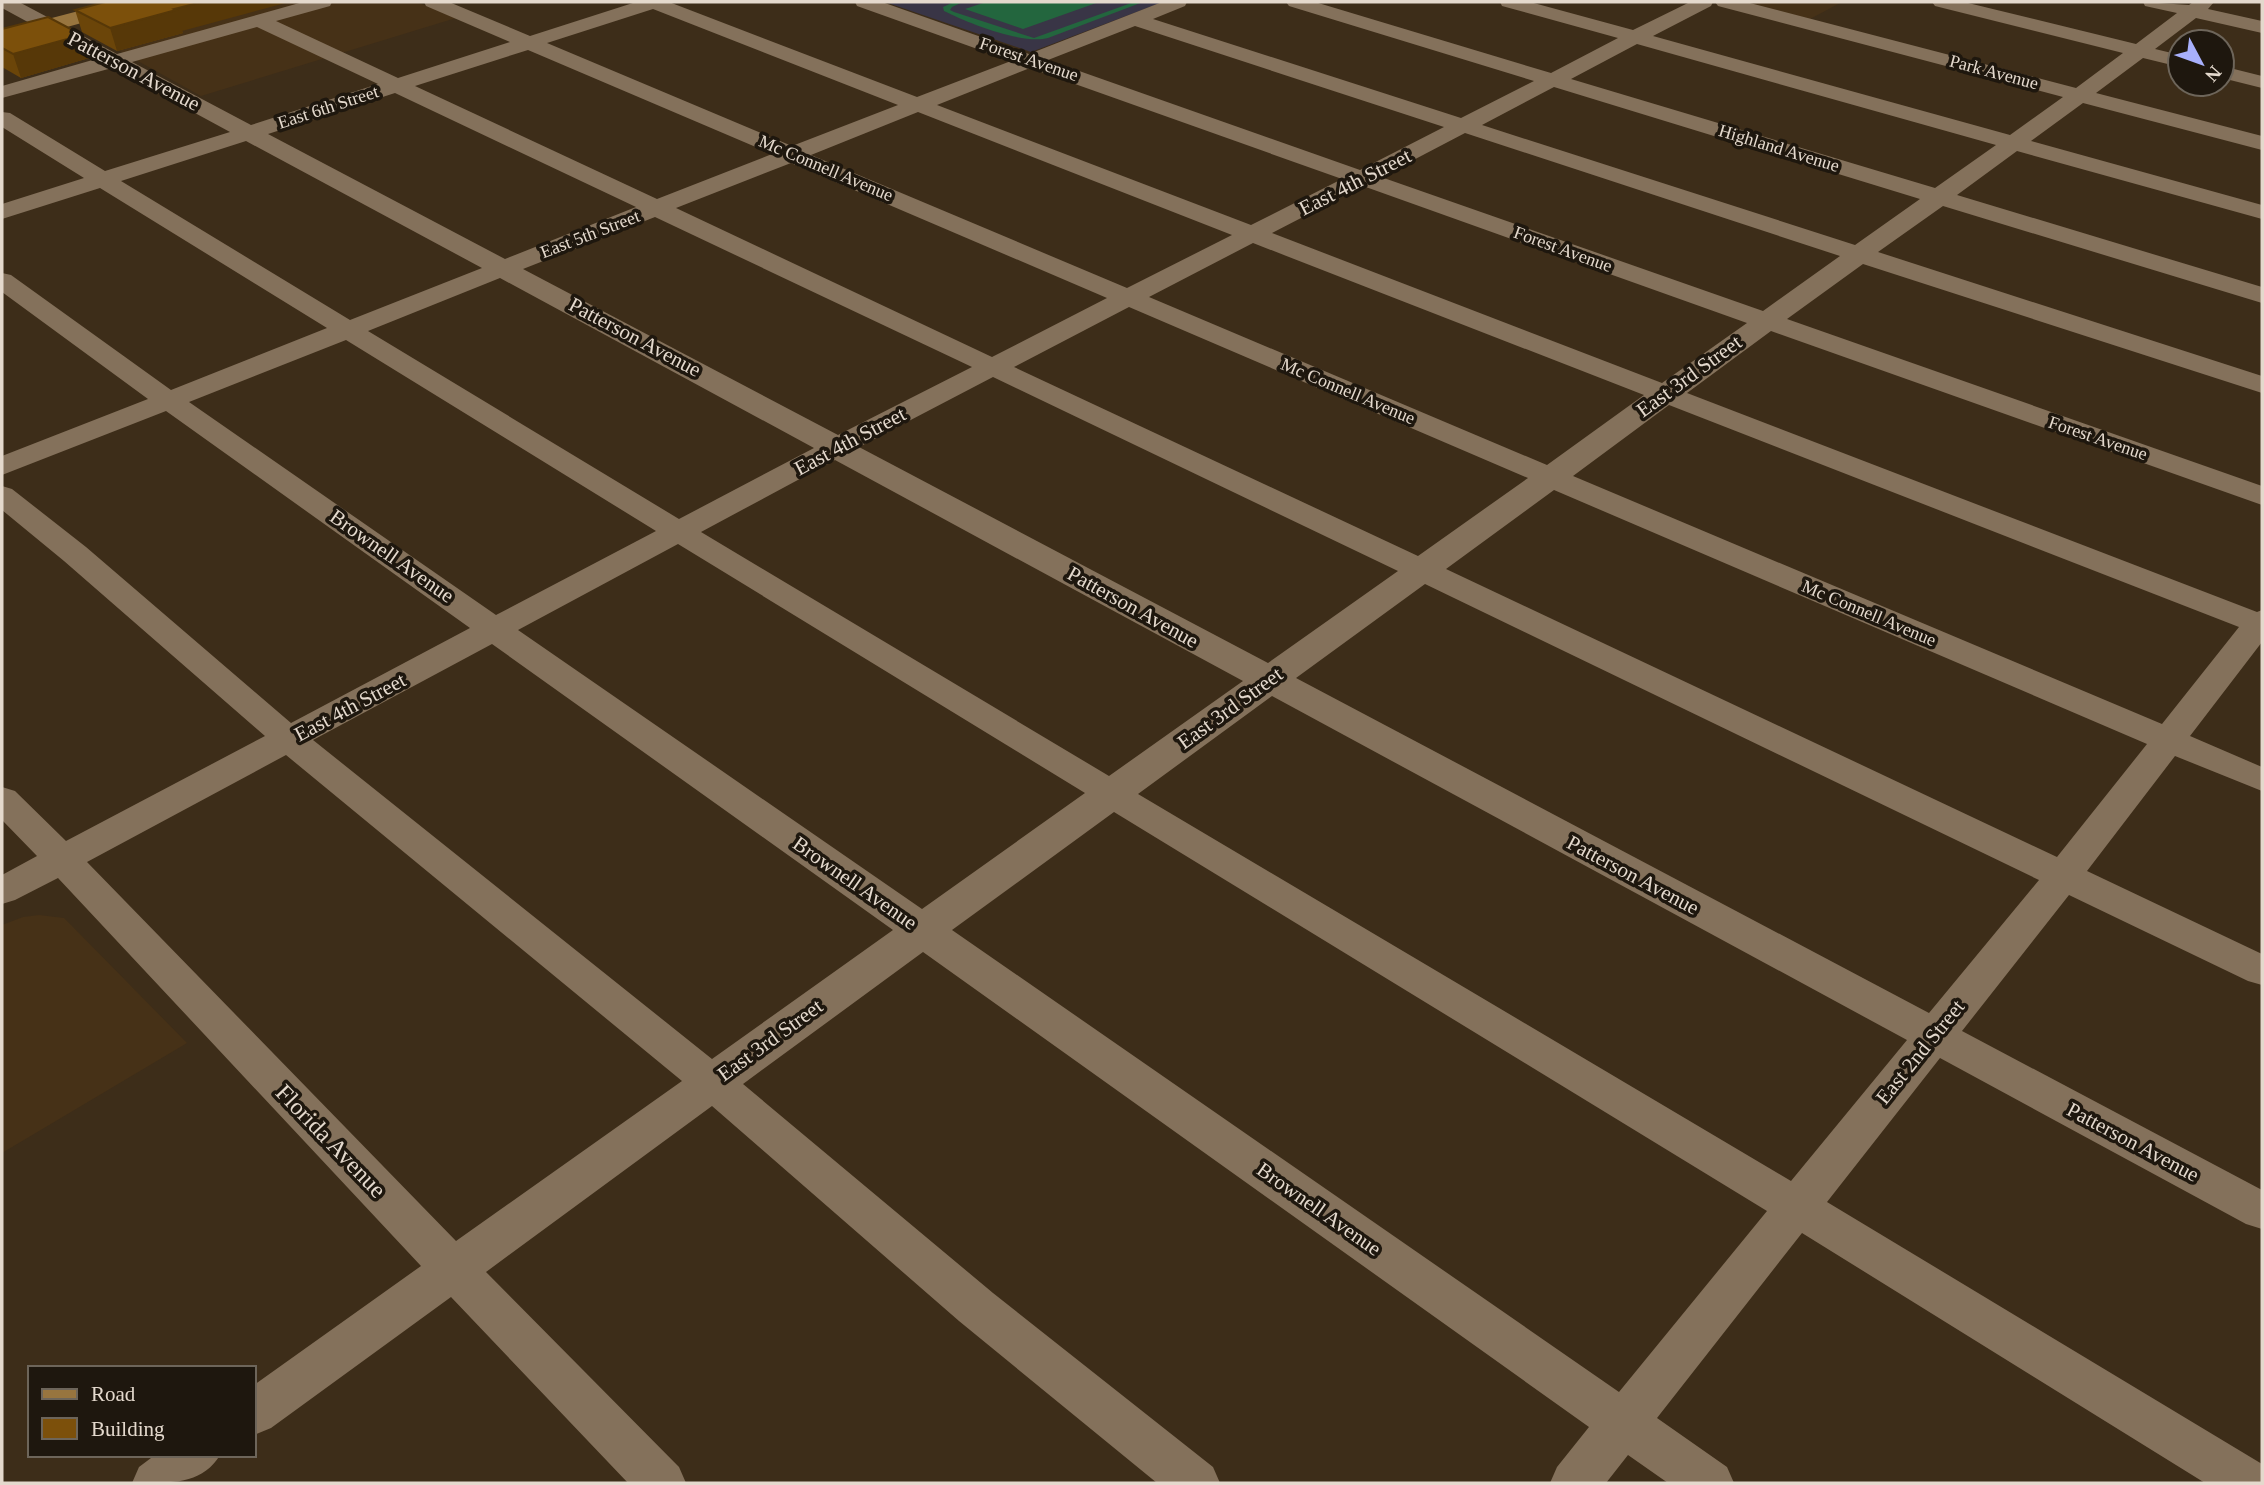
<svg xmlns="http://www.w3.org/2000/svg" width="2264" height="1485" viewBox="0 0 2264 1485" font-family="'Times New Roman',serif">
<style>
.built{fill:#463117}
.education{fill:#393546}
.green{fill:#23663e}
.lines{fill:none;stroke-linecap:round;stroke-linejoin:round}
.minor{fill:#84715b;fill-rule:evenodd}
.major{fill:#98753f;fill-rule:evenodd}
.wall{fill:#6b4509}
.shaded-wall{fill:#573808}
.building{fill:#7c500b;stroke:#573808;stroke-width:2}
.labels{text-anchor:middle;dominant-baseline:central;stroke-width:7;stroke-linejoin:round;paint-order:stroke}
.far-street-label{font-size:18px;fill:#e4d9cd;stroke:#1e170e}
.street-label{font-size:21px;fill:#e4d9cd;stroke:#1e170e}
.near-street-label{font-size:24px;fill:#e4d9cd;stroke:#1e170e}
</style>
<rect width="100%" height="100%" fill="#3d2d19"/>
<path class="built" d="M170 2H417L456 18 201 96 80 29Z
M1746 2H1842L1810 19Z
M39 915 64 918 71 925 187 1043 2 1153V925L23 917Z"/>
<path class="education" d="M885 2H1163L1031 52Z"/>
<path class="green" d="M954 2H963L952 7 950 10 954 12 1034 38 1134 2H1143L1048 38C1023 45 968 23 944 11L943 7Z
M986 2H1099L1023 29 965 9Z"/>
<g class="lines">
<path class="minor" d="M2 2H19L117 54 303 2H332L330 6 276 21 398 78 510 42 426 6 424 2H449L530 36 636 2H669L917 97 1011 61 857 6 855 2H882L1029 54 1162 2H1187L1185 6 1153 19 1461 118 1534 81 1289 6 1286 2H1315L1551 73 1618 38 1502 6 1500 2H1530L1633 30 1690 2H1713L1711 6 1653 36 2010 135 2063 97 1718 6 1715 2H1746L2076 88 2123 53 1935 6 1932 2H1964L2136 44 2177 13 2145 6 2143 2 2189 5 2193 2H2214L2208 9 2262 21V33L2196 18 2155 49 2180 55V67L2143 58 2096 93 2262 136V150L2083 103 2031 141 2262 205V219L2017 151 1957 195 2262 287V303L1943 206 1878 252 2262 376V393L1863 264 1787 319 2262 486V505L1771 331 1687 393 2257 612 2262 610V642L2190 736 2262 767V791L2175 756 2087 871 2262 954V985L2248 981 2069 895 1962 1031 2262 1190V1229L2246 1224 1940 1058 1827 1202 2262 1464V1483H2205L1802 1233 1657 1418 1727 1467 1734 1483H1668L1628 1455 1606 1483H1550L1557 1467 1589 1427 923 952 743 1084 993 1293 1213 1467 1220 1483H1157L959 1321 712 1106 486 1272 679 1467 686 1483H628L451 1297 271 1428 254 1435V1385L421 1266 58 878 15 900 2 904V875L37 856 2 820V787L15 791 66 841 265 736 64 561 2 510V486L12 489 86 547 291 723 470 628 166 411 2 475V456L148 399 2 292V273L11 275 171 390 327 328 100 188 2 219V204L84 178 2 127V112L10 113 105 171 230 132 112 68 2 98V86L96 59 2 8ZM653 9 898 105 792 146 547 43ZM1135 26 1444 127 1360 170 1048 60ZM257 27 378 84 251 125 132 62ZM1637 44 1996 145 1935 188 1571 79ZM528 50 772 154 657 199 415 86ZM1030 68 1342 179 1251 225 937 105ZM1554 87 1920 199 1855 245 1482 125ZM395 93 636 207 505 259 268 134ZM918 112 1232 235 1127 288 811 155ZM1465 133 1840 256 1763 311 1381 177ZM246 141 482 268 350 320 121 181ZM791 163 1107 298 992 357 676 208ZM1363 186 1747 323 1662 383 1272 233ZM655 217 972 367 838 435 523 269ZM1253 243 1644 395 1547 465 1149 297ZM500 278 814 448 679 519 368 331ZM1129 307 1528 478 1418 556 1014 367ZM346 340 656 531 496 615 189 402ZM993 377 1398 571 1268 663 859 447ZM1669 405 2239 627 2162 724 1573 476ZM835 460 1243 681 1109 776 701 532ZM1554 490 2147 744 2057 857 1446 569ZM678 544 1085 793 922 909 518 630ZM1425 584 2039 880 1929 1013 1296 678ZM492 644 893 930 712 1059 313 740ZM1272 696 1907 1040 1791 1181 1138 794ZM286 755 682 1081 456 1241 87 862ZM1114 812 1767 1211 1619 1392 952 930Z
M2222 66 2262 76V88L2222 78Z
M155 1455H220C202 1485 170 1483 132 1483L139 1467Z"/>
<path class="major" d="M113 2H147L143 6 2 45V31Z"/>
</g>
<path class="wall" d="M75 10 182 31 183 33 117 51 82 32Z
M2 29 89 58 21 78 2 67Z"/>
<path class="shaded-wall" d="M202 2H289L182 31 183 33 117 51 110 28Z
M82 35 89 58 21 78 13 54Z"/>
<path class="building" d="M105 2H202L174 9 176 10 110 28 75 10Z
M48 17 82 35 13 54 2 48V29Z"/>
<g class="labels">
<g class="far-street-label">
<text transform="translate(1029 59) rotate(19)">Forest Avenue</text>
<text transform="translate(1994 72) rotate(15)">Park Avenue</text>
<text transform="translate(328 107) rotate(-18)">East 6th Street</text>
<text transform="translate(1779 148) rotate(17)">Highland Avenue</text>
<text transform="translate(826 168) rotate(23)">Mc Connell Avenue</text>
<text transform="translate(590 234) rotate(-21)">East 5th Street</text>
<text transform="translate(1563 249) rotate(20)">Forest Avenue</text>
<text transform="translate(1348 391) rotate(23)">Mc Connell Avenue</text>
<text transform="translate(2098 438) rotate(19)">Forest Avenue</text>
<text transform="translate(1869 613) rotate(23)">Mc Connell Avenue</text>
</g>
<g class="street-label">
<text transform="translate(134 71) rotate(28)">Patterson Avenue</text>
<text transform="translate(1355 182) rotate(-27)">East 4th Street</text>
<text transform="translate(635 337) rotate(28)">Patterson Avenue</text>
<text transform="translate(1689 376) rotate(-36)">East 3rd Street</text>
<text transform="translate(850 441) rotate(-28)">East 4th Street</text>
<text transform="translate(392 556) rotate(35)">Brownell Avenue</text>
<text transform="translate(1133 607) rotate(29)">Patterson Avenue</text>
<text transform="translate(350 707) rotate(-28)">East 4th Street</text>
<text transform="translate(1230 708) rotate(-36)">East 3rd Street</text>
<text transform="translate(1633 875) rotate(28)">Patterson Avenue</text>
<text transform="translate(855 883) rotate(35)">Brownell Avenue</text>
<text transform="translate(770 1040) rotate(-36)">East 3rd Street</text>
<text transform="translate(1920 1052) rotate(-51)">East 2nd Street</text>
<text transform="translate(2133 1142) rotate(28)">Patterson Avenue</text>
<text transform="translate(1319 1209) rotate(35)">Brownell Avenue</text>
</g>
<g class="near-street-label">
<text transform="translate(331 1141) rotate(46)">Florida Avenue</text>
</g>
</g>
<rect width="2264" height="1485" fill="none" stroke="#e4d9cd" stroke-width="7"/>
<rect x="28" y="1366" width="228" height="91" fill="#1e170e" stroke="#6d655a" stroke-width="2"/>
<rect x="42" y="1389" width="35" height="10" fill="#98753f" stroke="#6d655a" stroke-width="2"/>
<text x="91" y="1401" font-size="21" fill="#e4d9cd">Road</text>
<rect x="42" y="1418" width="35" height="21" fill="#7c500b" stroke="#6d655a" stroke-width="2"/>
<text x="91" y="1436" font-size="21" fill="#e4d9cd">Building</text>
<g transform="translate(2201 63) rotate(131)"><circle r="33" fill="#1e170e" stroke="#6d655a" stroke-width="2"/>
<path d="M0-5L12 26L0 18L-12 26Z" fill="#a8b0fc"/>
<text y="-10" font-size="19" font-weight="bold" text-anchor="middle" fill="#e4d9cd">N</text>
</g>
</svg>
